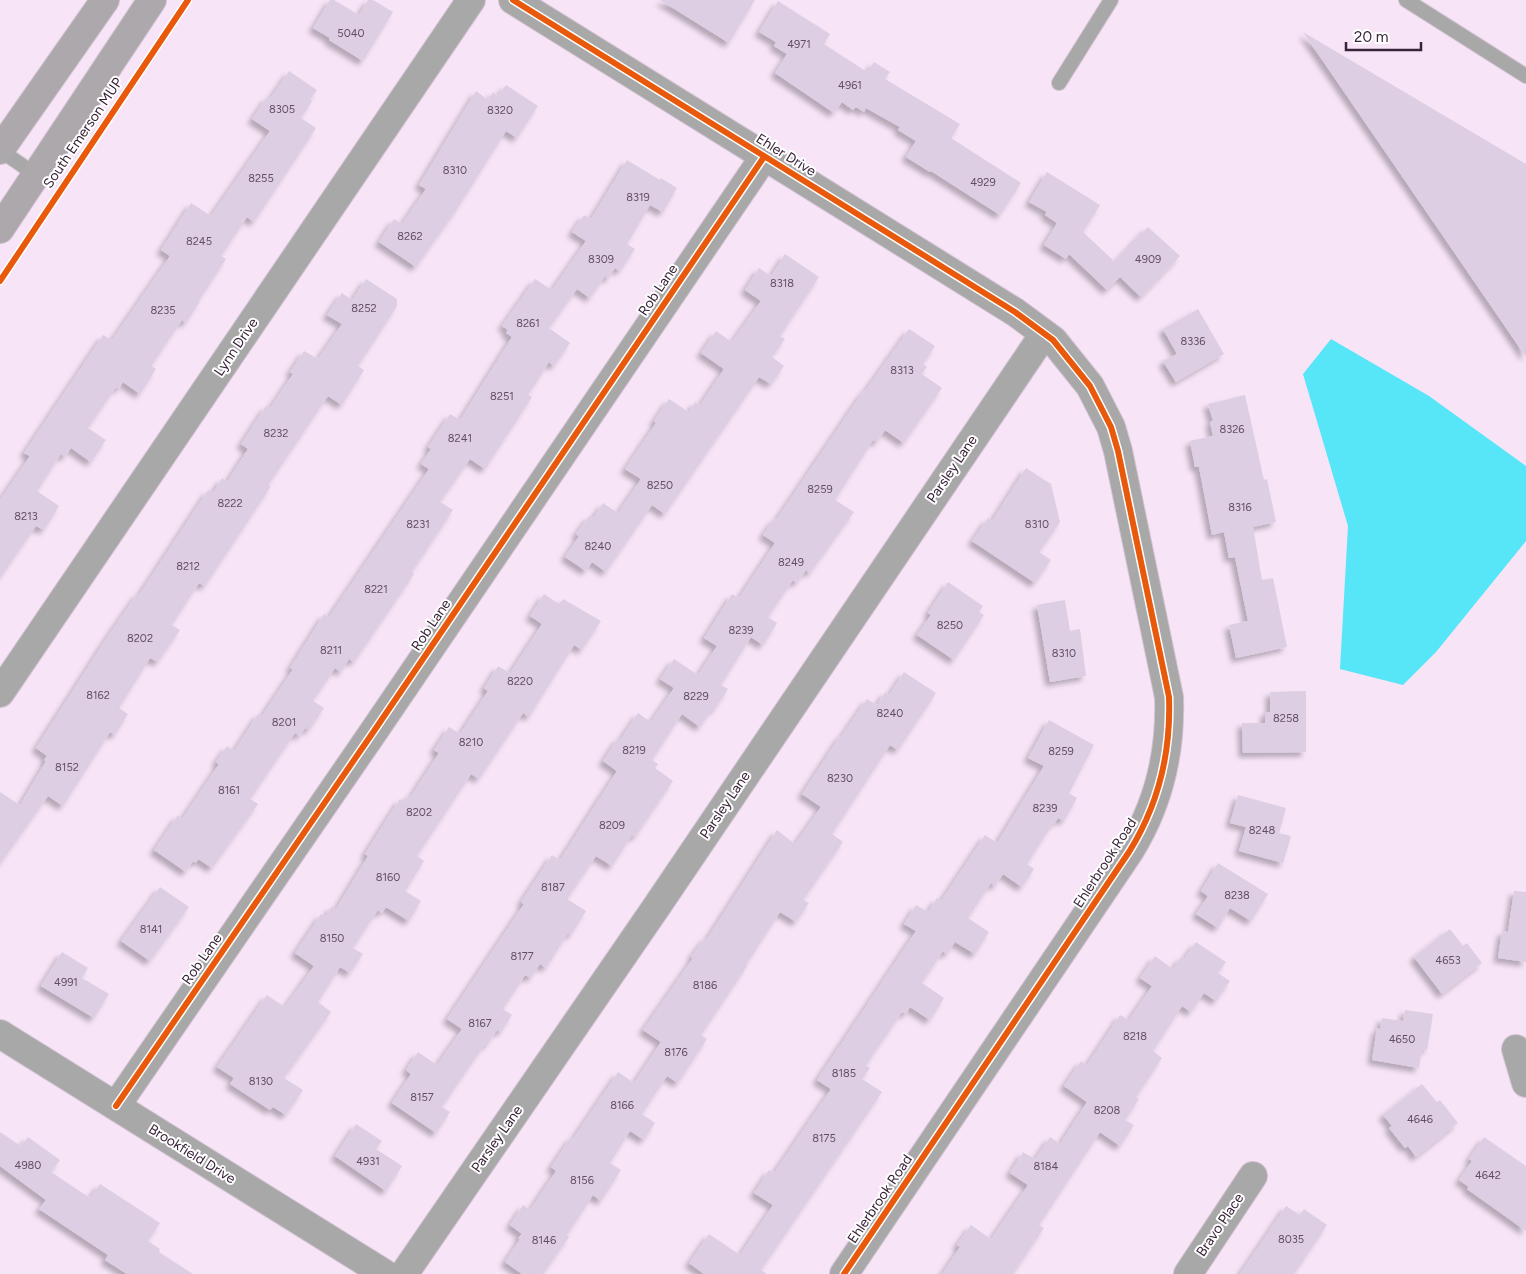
<svg xmlns="http://www.w3.org/2000/svg" width="1526" height="1274" viewBox="0 0 1526 1274" font-family="Figtree,sans-serif">
<style>
.water{fill:#57e5f8}
.building{fill:#ddcee4;filter:url(#shadow)}
.lines{fill:none;stroke-linecap:round;stroke-linejoin:round}
.service-casing{stroke:#d3c3d3;stroke-width:16}
.minor-casing{stroke:#d3c3d3;stroke-width:30}
.primary-casing{stroke:#d3c3d3;stroke-width:30}
.service{stroke:#a7a8a7;stroke-width:14}
.minor{stroke:#a7a8a7;stroke-width:28}
.primary{stroke:#aca8ac;stroke-width:28}
.cycleway-casing{stroke:#fff;stroke-width:9}
.cycleway{stroke:#e8590c;stroke-width:6}
.labels{text-anchor:middle;dominant-baseline:central;stroke-width:4;stroke-linejoin:round;paint-order:stroke}
.number-label{font-size:11px;fill:#634e65}
.street-label{font-size:14px;fill:#392339;stroke:#fff}
</style>
<defs>
<filter id="shadow"><feDropShadow dx="-4.5" dy="4.5" stdDeviation="2.5" flood-color="#0004"/></filter>
</defs>
<rect width="100%" height="100%" fill="#f7e4f7"/>
<path class="water" d="M1331 339 1429 396 1526 466V541L1436 652 1403 685 1340 669 1348 526 1303 374Z"/>
<path class="building" d="M330 0H334L359 15 368 0H373L393 12 363 61 329 40 330 38 313 28Z
M660 0H755L729 43Z
M778 1 830 34 824 44 867 72 874 62 890 72 885 79 960 124 951 138 1021 183 1000 215 931 171 930 172 906 157 916 141 898 130 900 127 866 108 864 112 856 107 853 110 842 102 834 113 775 73 787 54 774 46 776 42 759 32Z
M1303 32 1526 164V357Z
M289 71 317 90 310 99 312 101 301 118 316 128 254 222 247 217 221 256 226 259 199 300 200 301 186 323 182 320 151 366 156 369 140 394 123 382 119 389 116 387 88 428 106 440 91 462 71 448 65 457 61 454 37 491 59 506 44 530 36 526 0 578V500L30 456 24 453 103 335 112 340 170 256 161 250 191 203 211 216 270 131 252 119 267 97 270 99Z
M506 85 538 106 517 138 506 131 457 209 416 267 379 242 394 219 402 224 426 189 419 185 476 91 488 100 493 92 498 96Z
M627 160 660 180 661 178 677 188 663 212 650 205 627 244 635 249 620 271 615 268 608 279 605 276 590 298 577 289 549 328 570 343 554 366 549 362 528 395 532 397 485 469 470 459 440 502 453 510 412 572 414 574 354 662 349 659 341 672 335 668 313 701 324 708 309 730 305 728 300 736 295 733 250 799 258 804 212 868 198 859 196 863 193 861 186 872 154 850 178 815 182 819 219 764 216 762 227 746 234 751 258 714 262 716 293 669 290 668 324 614 329 617 429 469 421 464 431 449 428 447 450 414 460 420 512 337 506 333 508 330 502 326 535 279 552 290 586 241 572 232 584 215 591 219Z
M1047 172 1100 205 1083 232 1115 262 1148 227 1180 256 1141 297 1120 277 1107 290 1069 254 1066 259 1044 245 1057 223 1045 215 1047 212 1029 202Z
M785 254 819 277 780 336 785 339 772 357 784 366 771 384 759 377 665 514 652 505 606 572 592 562 586 571 565 557 579 536 576 534 589 516 593 518 603 503 618 513 641 479 625 469 656 423 654 421 669 399 689 412 695 402 700 405 724 369 701 353 716 331 732 342 761 301 745 290 759 268 771 276Z
M366 279 397 299V306L358 366 364 370 342 405 328 396 268 485 271 486 205 586 199 583 175 620 172 625 180 630 158 662 150 658 119 708 128 714 115 735 110 732 63 806 48 796 0 864V792L20 805 46 761 44 760 47 756 36 748 104 642 137 594 139 595 208 490 213 493 222 478 227 482 248 449 241 444 266 406 270 408 293 374 290 372 304 351 318 359 342 324 327 315 342 293 352 300Z
M1198 309 1224 354 1176 382 1163 361 1177 354 1163 329Z
M909 329 935 346 923 364 927 367 922 374 942 388 904 443 885 430 877 442 873 440 835 500 854 512 810 573 806 570 797 583 793 580 768 617 777 623 763 645 751 637 721 685 728 689 714 710 712 709 700 727 682 714 652 760 658 764 655 768 673 781 635 837 632 835 612 866 596 856 567 899 586 911 571 935 568 933 546 968 540 964 531 978 525 975 503 1009 512 1015 501 1032 497 1030 487 1045 485 1044 460 1080 442 1107 450 1112 436 1133 392 1103 411 1074 406 1070 418 1052 437 1065 462 1029 447 1019 524 904 521 902 552 855 560 860 617 771 603 761 618 738 620 740 638 713 651 722 674 688 660 679 674 659 698 675 717 646 704 638 732 594 739 598 775 543 763 535 774 519 776 520 860 396 868 387Z
M1245 395 1264 480 1267 479 1276 522 1253 527 1262 580 1273 578 1287 647 1236 658 1229 625 1248 621 1235 557 1229 558 1224 532 1212 535 1199 467H1195L1190 441 1213 436 1210 422 1213 421 1208 404Z
M1026 468 1051 484 1060 522 1039 552 1051 560 1035 583 972 541 988 518 992 521Z
M948 582 983 606 979 612 984 615 954 660 917 635 931 615 928 613Z
M544 594 559 604 563 599 601 621 582 650 574 645 529 717 523 713 479 779 471 774 417 856 424 861 405 891 421 901 409 921 386 907 382 913 378 910 353 948 363 954 350 973 340 967 318 1002 331 1012 284 1078 303 1090 286 1115 273 1107 270 1110 230 1084 234 1078 217 1067 267 995 285 1007 314 966 295 953 321 914 325 917 332 906 336 909 368 856 365 854 385 822 400 799 404 802 409 795 411 796 439 753 434 750 449 727 460 734 488 691 484 688 498 666 510 673 542 624 530 616Z
M1065 600 1070 631 1080 629 1086 676 1050 682 1037 605Z
M904 672 936 693 898 750 890 745 832 834 843 842 803 900 809 903 796 922 780 912 746 965 747 966 701 1035 707 1039 678 1083 667 1076 642 1114 655 1123 644 1140 630 1131 610 1163 621 1170 601 1201 593 1195 567 1235 569 1237 543 1274H522L505 1262 520 1239 518 1238 522 1234 510 1225 523 1205 530 1210 556 1171 551 1167 571 1137 573 1139 618 1072 634 1083 661 1042 643 1030 693 958 691 957 705 938 707 939 777 830 795 844 821 807 802 794 840 736 841 737 867 699 877 705 885 692 889 695Z
M1306 691V752L1243 753 1242 723H1265V712H1270V692Z
M1049 720 1094 745 1069 793 1077 798 1064 821 1058 818 1054 824 1053 823 1027 864 1034 869 1022 887 1003 874 995 886 991 883 968 918 989 932 975 954 955 942 947 954 943 951 922 983 944 998 930 1020 910 1007 906 1014 902 1012 866 1065 870 1068 862 1079 882 1092 761 1270 767 1274H704L689 1263 709 1234 740 1255 773 1205 754 1193 769 1170 774 1173 831 1089 817 1080 916 931 904 924 916 905 928 912 937 898 941 901 985 835 997 843 1044 766 1028 758Z
M1238 795 1286 808 1279 833 1291 836 1283 863 1239 851 1246 827 1230 823Z
M1218 863 1268 894 1251 921 1230 908 1218 928 1196 914 1208 896 1201 891Z
M160 887 189 907 150 961 121 941Z
M1514 891 1526 892V962L1498 958 1502 931 1508 932Z
M1450 929 1463 946 1467 943 1482 963 1442 994 1414 957Z
M1196 942 1226 962 1218 973 1230 981 1216 1001 1204 993 1191 1012 1182 1006 1153 1051 1162 1058 1136 1097 1139 1099 1125 1120 1134 1125 1120 1146 1100 1132 1039 1225 1044 1228 1013 1274H942L960 1247 957 1245 971 1225 991 1239 1028 1185 1010 1173 1023 1152 1035 1159 1050 1137 1060 1144 1087 1102 1064 1086 1081 1061 1087 1065 1120 1015 1129 1020 1152 986 1140 978 1155 956 1173 969 1181 957 1184 959Z
M62 952 88 968 82 978 109 994 94 1018 41 986Z
M1405 1010 1433 1014 1427 1050 1422 1049 1419 1068 1372 1060 1377 1028 1380 1029 1382 1018 1403 1021Z
M1422 1084 1437 1102 1440 1100 1458 1123 1416 1157 1408 1146 1405 1148 1389 1128 1392 1126 1383 1115Z
M356 1124 382 1141 376 1149 402 1166 386 1191 335 1156Z
M0 1132 21 1146 28 1137 60 1160 51 1172 90 1198 100 1184 160 1223 148 1241 160 1249 159 1252 193 1274H127L105 1260 108 1255 39 1209 46 1200 0 1166Z
M1484 1137 1526 1166V1231L1467 1189 1469 1187 1459 1180 1472 1161 1469 1159Z
M1286 1206 1300 1215 1304 1209 1327 1225 1294 1274H1240Z"/>
<g class="lines">
<defs>
<path id="service" d="M1406 0 1526 76
M1059 83 1111 0
M0 150 36 175"/>
<path id="minor" d="M513 0 1015 312 1053 340 1090 386 1111 427 1118 451 1169 697C1171 753 1159 804 1129 852L844 1274
M0 693 471 0
M0 1034 385 1274
M1516 1049 1526 1083
M116 1106 374 731 764 157
M404 1274 657 906 1044 334
M1188 1274 1253 1176"/>
<path id="primary" d="M0 150 105 0
M0 229 152 0"/>
</defs>
<use href="#service" class="service-casing"/>
<use href="#minor" class="minor-casing"/>
<use href="#primary" class="primary-casing"/>
<use href="#service" class="service"/>
<use href="#minor" class="minor"/>
<use href="#primary" class="primary"/>
<defs>
<path id="cycleway" d="M513 0 1015 312 1053 340 1090 386 1111 427 1118 451 1169 697C1171 753 1159 804 1129 852L844 1274
M0 281 188 0
M116 1106 374 731 764 157"/>
</defs>
<use href="#cycleway" class="cycleway-casing"/>
<use href="#cycleway" class="cycleway"/>
</g>
<g class="labels">
<g class="number-label">
<text x="351" y="33">5040</text>
<text x="799" y="44">4971</text>
<text x="850" y="85">4961</text>
<text x="282" y="109">8305</text>
<text x="500" y="110">8320</text>
<text x="455" y="170">8310</text>
<text x="261" y="178">8255</text>
<text x="983" y="182">4929</text>
<text x="638" y="197">8319</text>
<text x="410" y="236">8262</text>
<text x="199" y="241">8245</text>
<text x="601" y="259">8309</text>
<text x="1148" y="259">4909</text>
<text x="782" y="283">8318</text>
<text x="364" y="308">8252</text>
<text x="163" y="310">8235</text>
<text x="528" y="323">8261</text>
<text x="1193" y="341">8336</text>
<text x="902" y="370">8313</text>
<text x="502" y="396">8251</text>
<text x="1232" y="429">8326</text>
<text x="276" y="433">8232</text>
<text x="460" y="438">8241</text>
<text x="660" y="485">8250</text>
<text x="820" y="489">8259</text>
<text x="230" y="503">8222</text>
<text x="1240" y="507">8316</text>
<text x="26" y="516">8213</text>
<text x="418" y="524">8231</text>
<text x="1037" y="524">8310</text>
<text x="598" y="546">8240</text>
<text x="791" y="562">8249</text>
<text x="188" y="566">8212</text>
<text x="376" y="589">8221</text>
<text x="950" y="625">8250</text>
<text x="741" y="630">8239</text>
<text x="140" y="638">8202</text>
<text x="331" y="650">8211</text>
<text x="1064" y="653">8310</text>
<text x="520" y="681">8220</text>
<text x="98" y="695">8162</text>
<text x="696" y="696">8229</text>
<text x="890" y="713">8240</text>
<text x="1286" y="718">8258</text>
<text x="284" y="722">8201</text>
<text x="471" y="742">8210</text>
<text x="634" y="750">8219</text>
<text x="1061" y="751">8259</text>
<text x="67" y="767">8152</text>
<text x="840" y="778">8230</text>
<text x="229" y="790">8161</text>
<text x="1045" y="808">8239</text>
<text x="419" y="812">8202</text>
<text x="612" y="825">8209</text>
<text x="1262" y="830">8248</text>
<text x="388" y="877">8160</text>
<text x="553" y="887">8187</text>
<text x="1237" y="895">8238</text>
<text x="151" y="929">8141</text>
<text x="332" y="938">8150</text>
<text x="522" y="956">8177</text>
<text x="1448" y="960">4653</text>
<text x="66" y="982">4991</text>
<text x="705" y="985">8186</text>
<text x="480" y="1023">8167</text>
<text x="1135" y="1036">8218</text>
<text x="1402" y="1039">4650</text>
<text x="676" y="1052">8176</text>
<text x="844" y="1073">8185</text>
<text x="261" y="1081">8130</text>
<text x="422" y="1097">8157</text>
<text x="622" y="1105">8166</text>
<text x="1107" y="1110">8208</text>
<text x="1420" y="1119">4646</text>
<text x="824" y="1138">8175</text>
<text x="368" y="1161">4931</text>
<text x="28" y="1165">4980</text>
<text x="1046" y="1166">8184</text>
<text x="1488" y="1175">4642</text>
<text x="582" y="1180">8156</text>
<text x="1291" y="1239">8035</text>
<text x="544" y="1240">8146</text>
</g>
<g class="street-label">
<text transform="translate(83 133) rotate(-56)">South Emerson MUP</text>
<text transform="translate(786 155) rotate(32)">Ehler Drive</text>
<text transform="translate(658 290) rotate(-56)">Rob Lane</text>
<text transform="translate(236 347) rotate(-56)">Lynn Drive</text>
<text transform="translate(952 469) rotate(-56)">Parsley Lane</text>
<text transform="translate(431 625) rotate(-56)">Rob Lane</text>
<text transform="translate(725 805) rotate(-56)">Parsley Lane</text>
<text transform="translate(1105 863) rotate(-57)">Ehlerbrook Road</text>
<text transform="translate(202 959) rotate(-55)">Rob Lane</text>
<text transform="translate(497 1139) rotate(-55)">Parsley Lane</text>
<text transform="translate(192 1154) rotate(32)">Brookfield Drive</text>
<text transform="translate(880 1199) rotate(-56)">Ehlerbrook Road</text>
<text transform="translate(1220 1225) rotate(-56)">Bravo Place</text>
</g>
</g>
<path d="M1346 42v8h75v-8" fill="none" stroke="#392339" stroke-width="2.5"/>
<text x="1354" y="42" font-size="15" fill="#392339" stroke="#ffffff" stroke-width="4" paint-order="stroke">20 m</text>
</svg>
